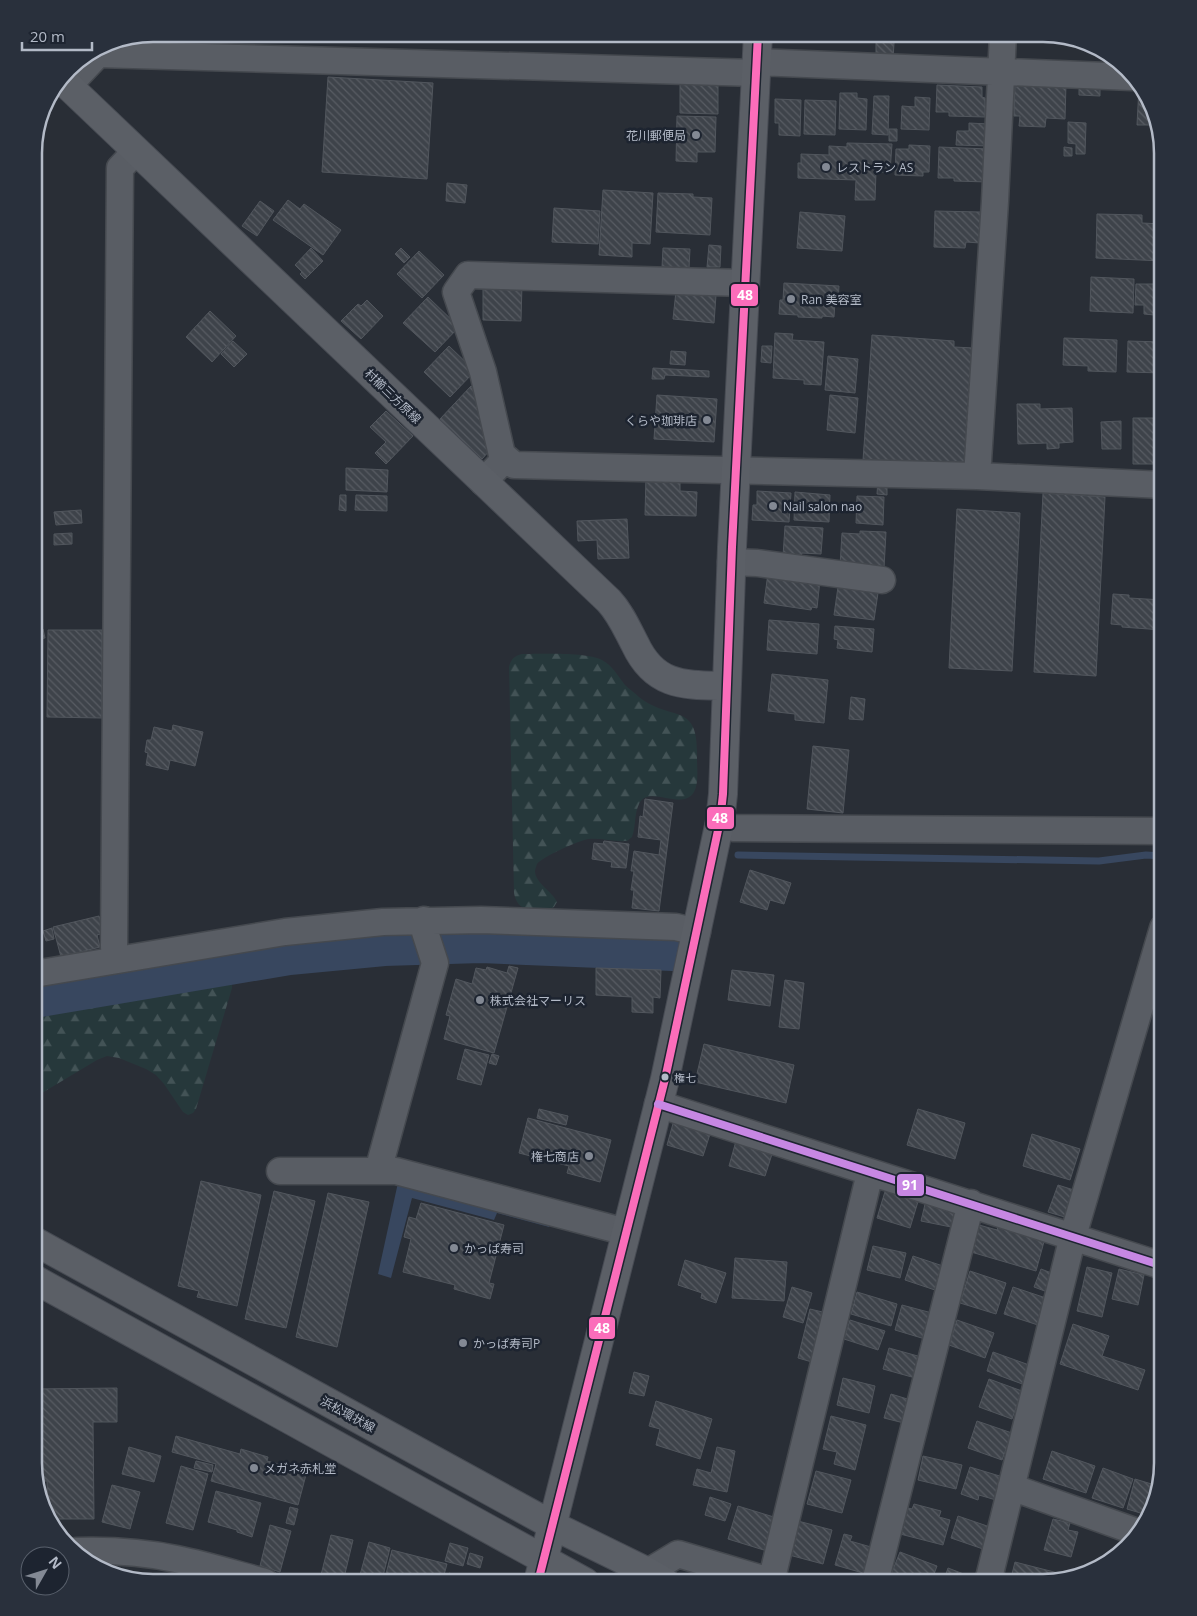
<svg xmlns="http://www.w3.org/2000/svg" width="1197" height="1616" viewBox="0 0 1197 1616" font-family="'Open Sans','Noto Sans JP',sans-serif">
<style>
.forest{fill:url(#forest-firs)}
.water{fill:#38475f}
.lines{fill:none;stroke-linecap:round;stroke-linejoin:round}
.stream{stroke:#38475f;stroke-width:7}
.river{stroke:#38475f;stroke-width:42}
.building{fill:url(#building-back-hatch);stroke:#51565d}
.minor-casing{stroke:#45494f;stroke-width:29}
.major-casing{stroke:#474b53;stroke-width:30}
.minor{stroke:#595d64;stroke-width:26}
.major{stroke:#5b5f66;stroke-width:28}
.bus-1-casing{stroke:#1d2430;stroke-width:11}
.bus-2-casing{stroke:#1d2430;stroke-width:11}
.bus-1{stroke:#fb6dba;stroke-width:8}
.bus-2{stroke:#c787e3;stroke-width:8}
.poi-dot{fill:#838994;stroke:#1d2430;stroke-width:2}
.bus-dot{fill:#b3bac7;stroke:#1d2430;stroke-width:2}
.labels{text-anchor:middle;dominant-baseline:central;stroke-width:5;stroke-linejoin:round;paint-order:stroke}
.bus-label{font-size:11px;fill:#b3bac7;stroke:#1d2430;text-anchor:start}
.poi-label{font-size:12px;fill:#b3bac7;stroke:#1d2430;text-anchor:start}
.street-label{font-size:12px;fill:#b3bac7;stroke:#1d2430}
.rim{fill:none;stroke:#b3bac7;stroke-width:2.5}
.line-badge{stroke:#1d2430;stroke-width:2}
.badge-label{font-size:14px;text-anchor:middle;font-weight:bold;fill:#fff}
</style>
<defs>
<pattern id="forest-firs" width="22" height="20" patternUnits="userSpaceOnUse" patternTransform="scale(1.25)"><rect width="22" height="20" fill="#26383b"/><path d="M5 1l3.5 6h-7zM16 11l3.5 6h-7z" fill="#435356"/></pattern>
<pattern id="building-back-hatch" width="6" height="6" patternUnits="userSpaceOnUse" patternTransform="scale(1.25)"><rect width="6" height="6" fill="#3e434a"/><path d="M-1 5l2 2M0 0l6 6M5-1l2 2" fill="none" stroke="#585c63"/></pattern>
</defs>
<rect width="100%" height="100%" fill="#292e36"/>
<path class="forest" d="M522 654C541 654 587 652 602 660 612 665 618 676 625 685 629 689 635 693 639 697 672 723 699 700 697 758 697 769 699 783 694 792 682 812 649 784 639 804 634 814 636 827 632 837L627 841C614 842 602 838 589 839 580 840 542 857 537 864 537 864 535 870 535 871 535 883 552 891 557 902L554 907C547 911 530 911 522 907 517 904 515 898 514 893L509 667C511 659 514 656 522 654Z
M222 976 228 977 232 982V988L196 1109 193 1113 188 1115 183 1112 164 1084 156 1075 146 1069 119 1058 107 1056 97 1060 42 1093 34 1096V1008Z"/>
<path class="water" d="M399 1178 550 1223 549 1227 497 1213 494 1220 412 1198 391 1278 378 1274Z"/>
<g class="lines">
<path class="stream" d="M738 855 1099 861 1146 855 1163 856"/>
<path class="river" d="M34 997 289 954 384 945 481 942 673 950"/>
</g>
<path class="building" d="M837 34H879V41L837 39Z
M1026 34H1052V42L1026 41Z
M876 42 894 43 893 59H876Z
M328 77 433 83 427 179 322 172Z
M680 82 718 83V114L680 113Z
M1015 82 1066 84 1065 119 1046 118 1045 127 1019 126 1020 116H1014Z
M1079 84 1100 85V96L1079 95Z
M937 85 982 87V97L985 98V117L949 116V112H936Z
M1139 87H1143L1154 125H1137Z
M840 93H857V98L867 99 866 130 839 129Z
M874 96H889L888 135 872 134Z
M915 97 930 98 929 130 901 129 902 106 915 107Z
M775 99 801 100 800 136 779 135V123H775Z
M805 100 836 101 835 135 804 134Z
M677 116 716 117 715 152H697V162L676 161Z
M1068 122 1086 123 1085 154H1076V144L1068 143Z
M969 123 989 124V146L956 145 957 131H969Z
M889 129H897V141H889Z
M847 143 892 144 890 172H876L875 200H855L856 180 798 178V163H801V154L829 155V146L847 147Z
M909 145 930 146 929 172H923V176L895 175 896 149H909Z
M939 147 989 149 988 182 954 181V178H938Z
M1064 147 1072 148V156H1064Z
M447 183 467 185 465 203 446 201Z
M603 190 653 193 650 244 632 243V257L599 255Z
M658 193 693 194V197L712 198 710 235 656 232Z
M288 200 300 209 304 204 341 230 323 255 273 220Z
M260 201 274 211 257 236 242 226Z
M554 208 600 211 598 244 552 242Z
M935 211 981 212 980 243 966 242 965 248 934 247Z
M800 212 845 216 842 251 797 248Z
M1097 214 1142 215V223L1163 224V261L1096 258Z
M709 245 721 246 720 267H707Z
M311 248 323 261 305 279 300 274 302 272 295 265Z
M401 248 410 257 404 263 395 254Z
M663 248 690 249 689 268 662 267Z
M419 251 444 275 422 298 397 274Z
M1091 277 1134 279 1133 313 1090 311Z
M784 283 839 286 838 302H835L834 317 822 316V318L798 317V315L779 314 780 300H783Z
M522 284 521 321 483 320V287Z
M1136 284H1155L1154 315 1144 314V305H1135Z
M676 291 716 295 714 323 673 319Z
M428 297 459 327 435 352 403 323Z
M367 300 383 316 361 339 341 321 358 304 361 306Z
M210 311 236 336 212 362 186 337Z
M775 333 793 334 792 340 824 342 821 385 804 384V380L773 378Z
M872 335 954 341V347L974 348 967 461 945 465 863 460Z
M1064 338 1117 340 1116 372 1088 371V366L1063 365Z
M233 341 247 354 234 367 221 354Z
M1128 341 1163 342V373L1127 372Z
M449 346 475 371 450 397 424 372Z
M762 346H772L771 363 761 362Z
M671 351 686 352 685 365 670 364Z
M828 356 858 359 855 393 825 390Z
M653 368 709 371V377L665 375 664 379H652Z
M471 386 479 394 481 402 476 407 483 414 491 449 482 459 440 419Z
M657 395 717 399 714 442 654 439Z
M830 395 858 398 855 433 827 430Z
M1017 404H1040V409L1072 408 1073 442 1059 443V448L1047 449V443L1018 444Z
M386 411 413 436 386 464 375 453 386 442 370 427Z
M1133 418H1163L1162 464H1133Z
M1121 421V449H1102L1101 422Z
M346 468 388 470 387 492 346 490Z
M646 476 680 477V491L697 492 696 516 645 515Z
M878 480 887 481V495L877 494Z
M757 491 791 493 789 522 752 520 753 505H757Z
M795 492 830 495 829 522 794 520Z
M1043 493 1105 497 1096 676 1034 672Z
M340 495H346V511L339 510Z
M356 495 387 496V511L355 510Z
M857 496 884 497 883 525 856 523Z
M957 509 1020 513 1012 671 949 668Z
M81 510 82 523 56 525 54 512Z
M627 519 629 558 598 559 597 540 578 541 577 521Z
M785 526 823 528 821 554 802 553 801 557 783 556Z
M860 531 886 532 884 568 840 566 842 533 860 534Z
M72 533V544L54 545V534Z
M768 573 820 580 817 608 812 607 811 610 764 603Z
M838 587 878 593 874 620 834 615Z
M1113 594 1129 595V598L1163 600 1162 630 1122 627V625L1111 624Z
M769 620 819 624 817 654 767 650Z
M835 626 874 629 872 652 837 648 838 640 834 639Z
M43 629 45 638 38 639 37 630Z
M48 630H102V718L47 717Z
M772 674 828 680 824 723 795 720V714L768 711Z
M851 697 865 699 863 720 849 719Z
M173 725 203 732 195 766 170 760 168 770 146 765 148 753 145 752 147 740H151L154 727 172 731Z
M813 746 849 750 843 813 807 809Z
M645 799 673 803 659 911 632 908 634 890H631L634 871H631L634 851 659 855 661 840 638 837 640 816 643 817Z
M604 841 629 844 626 868 611 867 612 862 592 859 594 843 603 844Z
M750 870 791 883 784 904 770 900 767 910 740 902Z
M99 916 104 933 97 935 100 947 61 957 53 927Z
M52 928 54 939 46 941 43 931Z
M509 966 518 968 494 1053 444 1039 450 1016 446 1015 456 979 472 984 476 968 486 970 487 967 507 973Z
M596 968 661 970 660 998 653 997V1013L632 1012V997L596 995Z
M732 970 774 975 770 1006 728 1000Z
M785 980 804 983 799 1029 779 1027Z
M704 1044 794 1065 786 1103 695 1082Z
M465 1049 489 1055 481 1085 457 1079Z
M492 1054 499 1056 496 1065 489 1063Z
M539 1109 568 1116 566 1125 537 1118Z
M918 1109 965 1123 955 1159 907 1145Z
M528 1118 611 1140 600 1182 567 1173 569 1166 519 1153Z
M674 1120 711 1131 703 1156 667 1145Z
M1032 1134 1080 1149 1070 1180 1023 1166Z
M736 1141 773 1151 765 1176 729 1166Z
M201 1181 261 1195 237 1306 197 1297 199 1291 178 1286Z
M887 1185 920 1195 910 1228 877 1218Z
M1058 1185 1077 1191 1068 1218 1048 1212Z
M274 1191 315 1201 286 1328 245 1319Z
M328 1193 369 1202 337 1347 296 1337Z
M926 1200 953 1205 951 1212 958 1214 956 1228 921 1221Z
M421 1203 504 1225 489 1283 494 1284 490 1299 454 1289 455 1285 403 1272 411 1239 404 1237 409 1217 416 1219Z
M999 1224 1045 1238 1036 1271 971 1252 979 1225 997 1230Z
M873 1246 906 1253 900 1278 867 1270Z
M913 1256 946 1267 938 1291 905 1280Z
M735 1258 787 1262 784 1301 732 1298Z
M685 1260 726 1273 716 1303 701 1298 702 1293 678 1285Z
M1087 1267 1112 1273 1102 1317 1077 1311Z
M1041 1269 1057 1275 1050 1293 1034 1287Z
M1119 1269 1144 1275 1138 1305 1112 1299Z
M970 1271 1006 1283 996 1314 960 1303Z
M792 1287 812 1293 803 1323 783 1317Z
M1013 1287 1049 1299 1041 1326 1004 1314Z
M857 1292 897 1304 891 1326 851 1314Z
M902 1305 932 1313 925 1339 895 1330Z
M810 1309 831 1314 819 1364 798 1358Z
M850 1320 885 1331 878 1350 844 1339Z
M957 1320 994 1333 985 1358 949 1345Z
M1073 1324 1109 1336 1102 1356 1145 1370 1138 1390 1060 1364Z
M889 1348 925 1358 919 1379 883 1369Z
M993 1352 1032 1366 1025 1385 987 1371Z
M634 1372 649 1376 644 1396 629 1393Z
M843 1378 875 1386 869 1413 837 1405Z
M989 1379 1022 1391 1012 1419 979 1407Z
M117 1388V1422H93L94 1519H51L48 1508 47 1481H41V1486L34 1462V1389Z
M891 1394 914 1401 908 1424 884 1418Z
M656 1401 712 1419 700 1459 656 1445 660 1429 649 1426Z
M831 1416 866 1425 855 1470 834 1464 837 1452 823 1449Z
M977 1421 1012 1433 1002 1460 968 1448Z
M176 1436 240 1454 241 1449 268 1457 267 1461 307 1471 298 1505 211 1481 216 1464 172 1452Z
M129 1447 161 1456 154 1482 122 1474Z
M717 1447 735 1451 727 1492 693 1485 697 1469 711 1473Z
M1052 1451 1095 1466 1086 1493 1043 1479Z
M923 1456 962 1465 956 1489 918 1480Z
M196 1461 213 1465 212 1472 194 1468Z
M181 1466 208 1474 193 1530 166 1523Z
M970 1467 1003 1477 996 1500 979 1495 978 1500 961 1494Z
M1103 1468 1133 1479 1123 1508 1092 1498Z
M816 1471 851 1480 842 1513 807 1504Z
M1135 1479 1155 1485 1147 1515 1127 1509Z
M112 1485 140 1492 130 1529 102 1522Z
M216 1491 261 1503 252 1537 237 1532V1530L208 1522Z
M710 1497 731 1504 725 1521 705 1515Z
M914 1504 941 1511 939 1517 950 1520 943 1545 900 1534 908 1508 912 1509Z
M738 1506 777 1518 767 1551 728 1539Z
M290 1507 298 1509 294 1525 286 1523Z
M958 1516 993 1528 986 1550 951 1538Z
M1053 1519 1070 1523 1068 1530 1078 1532 1071 1557 1044 1550Z
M798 1521 832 1530 823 1564 789 1555Z
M270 1525 291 1531 280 1572 260 1566Z
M844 1534 852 1536 850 1541 878 1549 870 1575 835 1565Z
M331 1535 353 1540 343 1582H331L320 1579Z
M369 1542 390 1548 382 1580 360 1575Z
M450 1543 468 1548 463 1566 445 1561Z
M392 1550 447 1564 442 1582H384Z
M900 1552 937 1566 931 1582H903L890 1577Z
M470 1553 483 1557 480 1568 467 1564Z
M1015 1562 1062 1574 1061 1577 1044 1582H1010Z
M948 1568 982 1581 981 1582H943Z
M449 1573 481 1582H447Z"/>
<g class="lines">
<defs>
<path id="minor" d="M757 62 1132 77
M68 86 98 54 756 73
M506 458 502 455 483 372 456 292 468 275 745 283
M977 476 995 201 1003 34
M483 482 506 458 514 465 977 476 1163 485
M731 562 757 563 882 580
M719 825 734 828 1163 831
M116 960 114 947 120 168 136 151
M34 974 285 932 383 922 481 920 676 927 697 932
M658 1104 1163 1266
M280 1171H396L626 1232
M378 1171 435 963 425 932 424 920
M1011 1487 1137 1532
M77 1551C111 1550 143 1552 176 1559 206 1565 235 1574 265 1582
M648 1572 678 1554 773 1582
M771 1582 870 1173
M875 1582 971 1203
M988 1582 1073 1236 1163 928"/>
<path id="major" d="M62 80 609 601C621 614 627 629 635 644 655 687 685 685 726 686
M34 1241 552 1525 648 1572 665 1582
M34 1279 585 1582
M538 1582 665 1079 720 821 723 794 732 547 758 34"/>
</defs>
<use href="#minor" class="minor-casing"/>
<use href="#major" class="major-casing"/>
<use href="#minor" class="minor"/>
<use href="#major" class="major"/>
<defs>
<path id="bus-1" d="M538 1582 665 1079 720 821 723 794 732 547 758 34"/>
<path id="bus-2" d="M658 1104 1163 1266"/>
</defs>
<use href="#bus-1" class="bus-1-casing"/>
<use href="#bus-2" class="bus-2-casing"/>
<use href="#bus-1" class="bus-1"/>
<use href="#bus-2" class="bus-2"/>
</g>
<g class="poi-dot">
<circle cx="696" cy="135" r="5"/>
<circle cx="826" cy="167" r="5"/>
<circle cx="791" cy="299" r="5"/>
<circle cx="707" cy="420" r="5"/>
<circle cx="773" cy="506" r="5"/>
<circle cx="480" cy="1000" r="5"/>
<circle cx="589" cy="1156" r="5"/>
<circle cx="454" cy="1248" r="5"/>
<circle cx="463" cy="1343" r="5"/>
<circle cx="254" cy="1468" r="5"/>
</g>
<circle class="bus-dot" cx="665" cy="1077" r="4.5"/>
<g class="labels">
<g class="bus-label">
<text x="674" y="1077">権七</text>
</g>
<g class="poi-label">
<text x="686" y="135" text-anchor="end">花川郵便局</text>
<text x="836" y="167">レストラン AS</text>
<text x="801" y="299">Ran 美容室</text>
<text x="697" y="420" text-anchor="end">くらや珈琲店</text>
<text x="783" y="506">Nail salon nao</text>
<text x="490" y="1000">株式会社マーリス</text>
<text x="579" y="1156" text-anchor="end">権七商店</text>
<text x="464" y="1248">かっぱ寿司</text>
<text x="473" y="1343">かっぱ寿司P</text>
<text x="264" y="1468">メガネ赤札堂</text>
</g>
<g class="street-label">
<text transform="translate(393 396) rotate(44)">村櫛三方原線</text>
<text transform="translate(348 1414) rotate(29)">浜松環状線</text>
</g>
</g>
<path d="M0 0H1197V1616H0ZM153 42H1043A111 111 0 0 1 1154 153V1463A111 111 0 0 1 1043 1574H153A111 111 0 0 1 42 1463V153A111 111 0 0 1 153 42Z" fill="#29303c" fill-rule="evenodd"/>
<path class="rim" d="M153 42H1043A111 111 0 0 1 1154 153V1463A111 111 0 0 1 1043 1574H153A111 111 0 0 1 42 1463V153A111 111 0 0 1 153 42Z"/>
<g class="line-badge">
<rect x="730" y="283" width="29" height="24" rx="5" fill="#fb6dba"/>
<rect x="706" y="806" width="29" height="24" rx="5" fill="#fb6dba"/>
<rect x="896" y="1173" width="29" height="24" rx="5" fill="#c787e3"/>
<rect x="588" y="1316" width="28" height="24" rx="5" fill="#fb6dba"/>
</g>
<g class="badge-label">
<text x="745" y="300">48</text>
<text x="720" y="823">48</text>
<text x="910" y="1190">91</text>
<text x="602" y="1333">48</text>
</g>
<g transform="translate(45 1571) rotate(51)"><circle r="24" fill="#1d2430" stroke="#59606c"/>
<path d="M0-4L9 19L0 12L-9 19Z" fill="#838994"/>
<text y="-8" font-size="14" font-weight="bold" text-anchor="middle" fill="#b3bac7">N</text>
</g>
<path d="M22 42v8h70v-8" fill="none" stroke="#b3bac7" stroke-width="2.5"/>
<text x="30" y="42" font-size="15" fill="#b3bac7" stroke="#1d2430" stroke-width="4" paint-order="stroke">20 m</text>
</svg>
